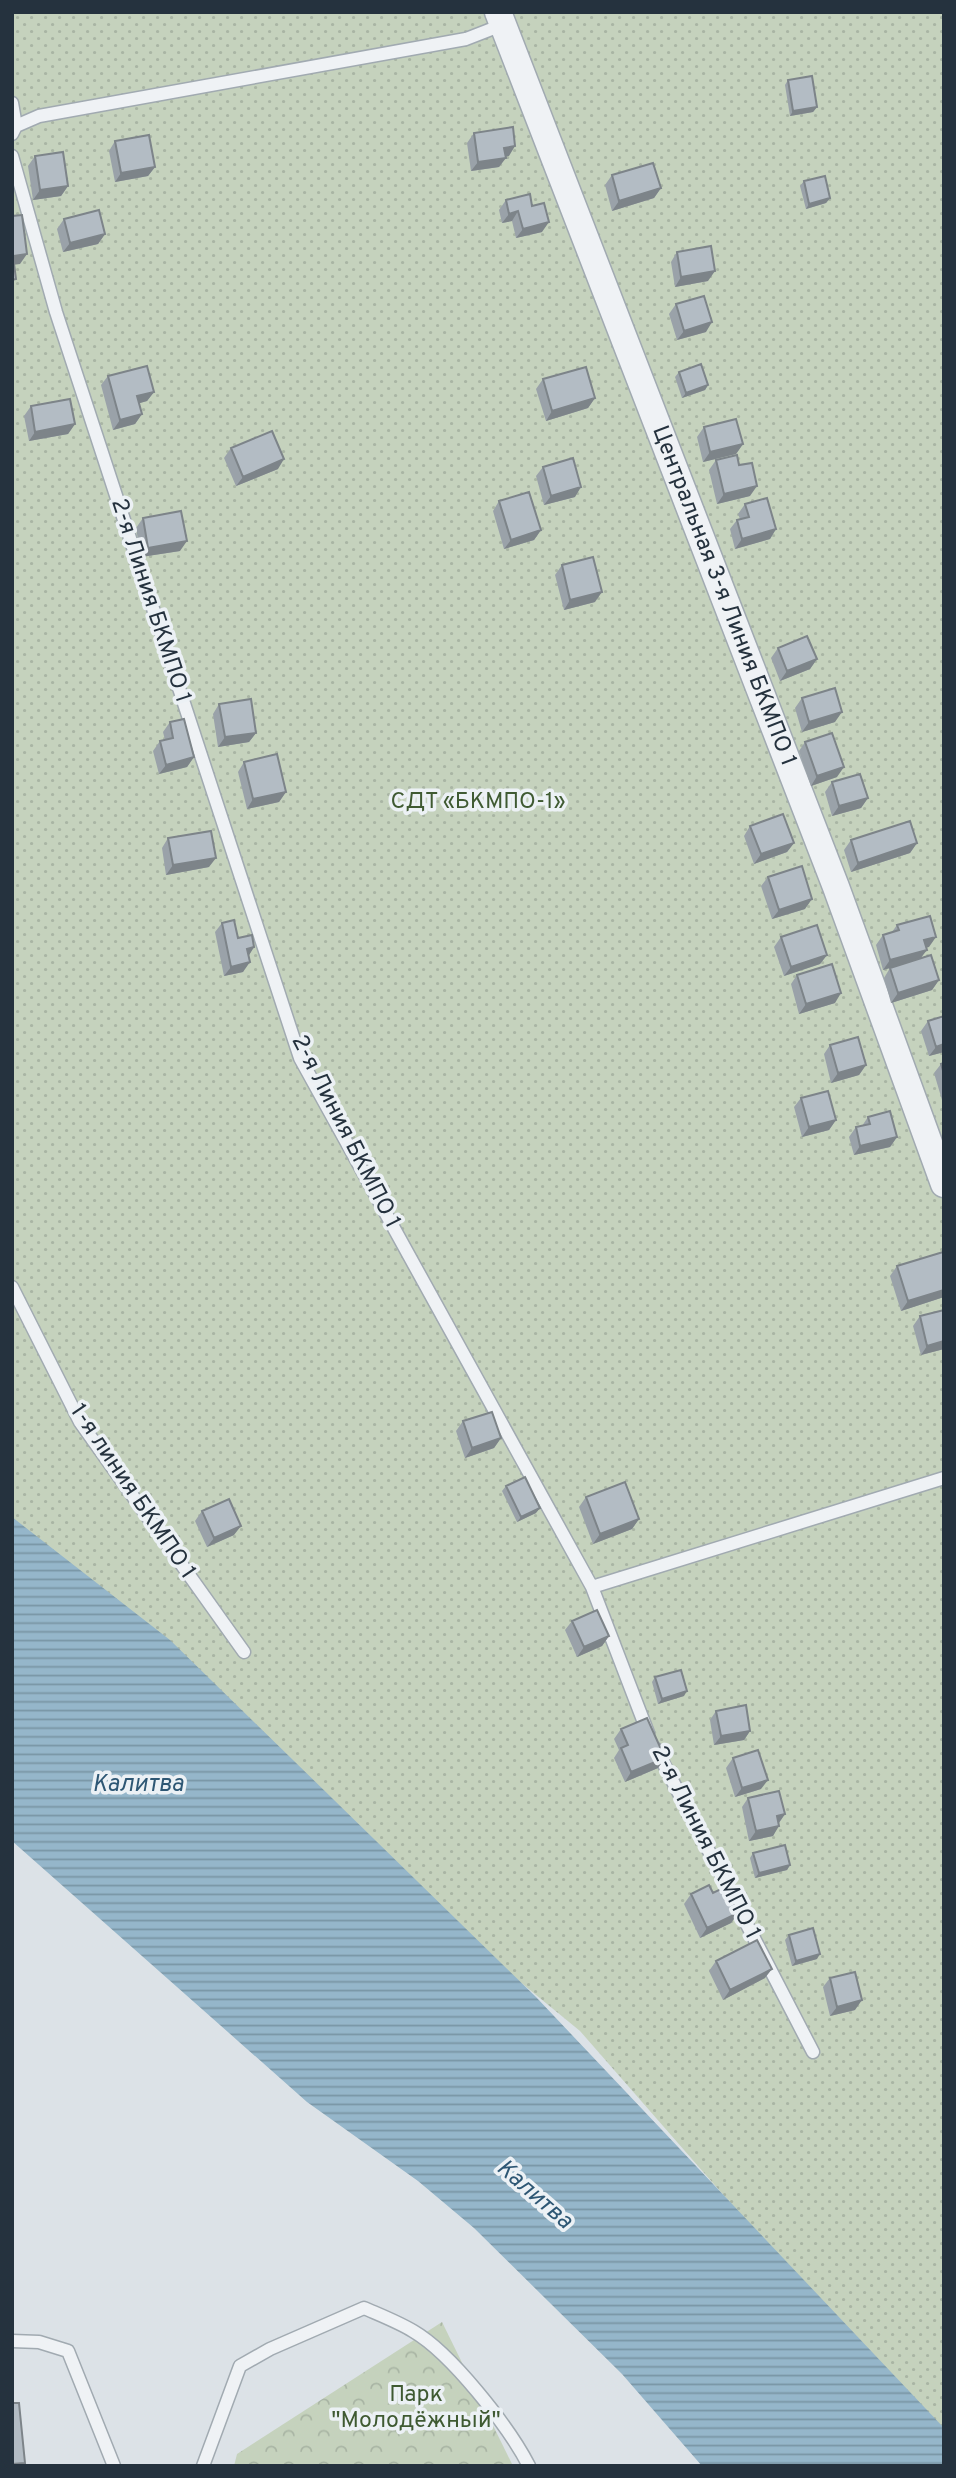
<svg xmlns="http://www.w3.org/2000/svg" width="956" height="2478" viewBox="0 0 956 2478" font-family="Overpass,sans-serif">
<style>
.park{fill:url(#park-crowns)}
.garden{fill:url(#garden-dots)}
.water{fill:url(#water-rules)}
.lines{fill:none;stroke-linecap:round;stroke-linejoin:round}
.service-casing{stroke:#a1aab1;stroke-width:15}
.minor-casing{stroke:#a1aab1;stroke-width:29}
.service{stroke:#eff2f5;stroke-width:12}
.minor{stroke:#eff2f5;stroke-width:26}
.wall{fill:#9aa2a9}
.shaded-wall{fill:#7d8489}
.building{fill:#b3bcc4;stroke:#7d8489;stroke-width:2}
.labels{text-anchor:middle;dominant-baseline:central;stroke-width:7;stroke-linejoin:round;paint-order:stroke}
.street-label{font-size:23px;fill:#25323e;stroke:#ecf1f5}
.park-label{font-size:23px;fill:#3f5a32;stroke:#ecf1f5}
.water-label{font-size:24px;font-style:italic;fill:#2e5774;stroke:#ecf1f5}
</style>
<defs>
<pattern id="park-crowns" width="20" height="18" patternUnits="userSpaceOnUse" patternTransform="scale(1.75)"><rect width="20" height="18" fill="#c5d2bd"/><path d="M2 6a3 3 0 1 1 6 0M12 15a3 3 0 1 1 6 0" fill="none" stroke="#a9b5a4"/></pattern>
<pattern id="garden-dots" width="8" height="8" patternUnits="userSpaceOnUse" patternTransform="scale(1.75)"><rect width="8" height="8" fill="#c5d2bd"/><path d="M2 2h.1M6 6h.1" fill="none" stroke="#a9b5a4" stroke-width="1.8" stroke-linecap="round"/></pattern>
<pattern id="water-rules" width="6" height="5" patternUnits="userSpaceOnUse" patternTransform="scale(1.75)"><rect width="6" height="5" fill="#95b6ca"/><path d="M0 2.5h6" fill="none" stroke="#7995a5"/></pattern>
</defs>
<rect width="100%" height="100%" fill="#dce2e7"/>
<path class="park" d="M442 2322 513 2466H234L237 2454Z"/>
<path class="garden" d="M12 12H944V2438L879 2373 580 2031 403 1886 12 1527Z"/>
<path class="water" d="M12 1517 170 1640 536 1997 944 2428V2466H702L622 2374 474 2228 418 2181 307 2102 12 1841Z"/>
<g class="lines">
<defs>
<path id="service" d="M12 103 16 126 12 134
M16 126 39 116 466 39 502 25
M12 156 56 312 300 1058 592 1587 648 1733
M12 1287 80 1422 244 1652
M592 1587 944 1478
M656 1749 813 2052
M12 2341 39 2342 68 2351 114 2466
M203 2466 240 2366 270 2349 364 2308C380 2315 398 2322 413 2331 451 2353 509 2427 529 2466"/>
<g id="minor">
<path id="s1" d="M498 12 836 887 944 1184"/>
</g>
</defs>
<use href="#service" class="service-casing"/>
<use href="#minor" class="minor-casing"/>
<use href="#service" class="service"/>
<use href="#minor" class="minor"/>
</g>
<path class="wall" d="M788 80 817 107 813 112 790 116 785 85Z
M474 133 509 156H506L499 167 471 171 467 143Z
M115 141 155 167 148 176 115 182 109 151Z
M35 156 68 186 61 196 33 200 28 166Z
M612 175 661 188 654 198 612 211 605 185Z
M804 181 830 198 826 203 806 209 800 186Z
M506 200 532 206 542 232 516 238 512 221 502 223 499 210Z
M64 219 105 234 98 244 63 252 57 229Z
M677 252 708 281 675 287 671 262Z
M676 304 706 332 677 340 669 314Z
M679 372 708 385 705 390 682 398 675 377Z
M108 376 154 392 147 401 139 403 142 414 135 424 113 430 101 385Z
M543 379 595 398 588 408 546 421 536 389Z
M31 406 75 424 68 434 29 441 24 416Z
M704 427 743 444 736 454 703 462 697 437Z
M231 448 278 469 236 486 224 458Z
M716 460 739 465 750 496 717 504 709 470Z
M543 467 575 497 544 505 536 476Z
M499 501 541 530 534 540 504 549 493 511Z
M745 504 776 529 770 539 735 549 730 529 737 520 740 519 738 514Z
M143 518 180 551 141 557 136 528Z
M562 565 595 602 564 610 555 575Z
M778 648 817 659 810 669 780 681 771 658Z
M802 698 835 722 802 732 795 708Z
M219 704 256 733 249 742 218 747 213 714Z
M170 722 194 757 187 767 159 774 153 751 160 741 165 740 163 732Z
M805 742 837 777 811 786 799 751Z
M244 762 286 792 279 802 247 809 238 772Z
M832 782 868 798 861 808 832 816 825 792Z
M750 826 794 843 787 852 754 864 744 836Z
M168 838 209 867 166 875 162 848Z
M851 840 917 843 910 853 851 872 844 850Z
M768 877 805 909 772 919 761 886Z
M222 923 238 938 254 947 248 956 243 972 224 976 215 932Z
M897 925 929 947H926L921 958 939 980 932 990 891 1003 884 978 890 968 901 965 883 970 876 945 883 935 892 932Z
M781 937 827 955 820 964 784 976 774 947Z
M797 975 835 1003 799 1014 791 984Z
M944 1016V1052L929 1056 921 1031 928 1021Z
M830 1045 866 1065 859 1075 831 1083 824 1054Z
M944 1063V1100H942L934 1073 941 1064Z
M801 1098 836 1120 829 1130 802 1137 794 1107Z
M868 1117 897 1137 890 1147 854 1155 849 1137 856 1127 862 1126Z
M944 1256V1297L901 1311 890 1276 897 1266Z
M920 1316 944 1349 921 1355 913 1326Z
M463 1421 501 1438 494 1448 465 1458 456 1431Z
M506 1486 536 1513 517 1522 502 1491Z
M586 1497 639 1519 632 1529 593 1544 579 1507Z
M202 1511 234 1535 207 1547 195 1521Z
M572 1621 609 1636 602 1646 577 1657 565 1630Z
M655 1677 684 1696 658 1704 652 1682Z
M716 1711 750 1731 744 1740 714 1745 710 1720Z
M621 1729 665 1758 658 1768 625 1782 614 1758 619 1750 614 1739Z
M733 1758 761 1789 735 1797 726 1768Z
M748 1798 785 1814 779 1823 773 1836 749 1841 742 1807Z
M753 1853 790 1865 787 1870 755 1878 750 1858Z
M713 1893 738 1913 731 1923 700 1938 684 1904 691 1894Z
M789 1935 817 1959 792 1966 785 1940Z
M716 1961 765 1978 723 2000 709 1971Z
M830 1978 855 2010 830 2016 823 1987Z"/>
<path class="shaded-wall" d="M817 107 813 112 790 116 793 111Z
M515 146 509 156 498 158 504 148Z
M506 158 499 167 471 171 478 162Z
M155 167 148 176 115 182 121 173Z
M68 186 61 196 33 200 40 190Z
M661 188 654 198 612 211 619 201Z
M830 198 826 203 806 209 809 204Z
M518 211 512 221 502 223 509 214Z
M549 222 542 232 516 238 523 229Z
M105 234 98 244 63 252 70 243Z
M27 254 20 264 12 265 13 256Z
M715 271 708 281 675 287 681 277Z
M712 322 706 332 677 340 684 331Z
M708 385 705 390 682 398 686 393Z
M154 392 147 401 130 406 137 396Z
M595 398 588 408 546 421 552 411Z
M142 414 135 424 113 430 120 420Z
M75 424 68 434 29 441 35 432Z
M743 444 736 454 703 462 710 452Z
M284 459 278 469 236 486 243 477Z
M757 486 750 496 717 504 724 494Z
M581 487 575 497 544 505 551 496Z
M776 529 770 539 735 549 742 539Z
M541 530 534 540 504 549 511 540Z
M187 541 180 551 141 557 148 548Z
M602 592 595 602 564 610 570 600Z
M817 659 810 669 780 681 787 671Z
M842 712 835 722 802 732 809 722Z
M256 733 249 742 218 747 225 737Z
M194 757 187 767 159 774 166 765Z
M844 767 837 777 811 786 817 776Z
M286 792 279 802 247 809 253 799Z
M868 798 861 808 832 816 839 806Z
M794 843 787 852 754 864 761 854Z
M917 843 910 853 851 872 858 863Z
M216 858 209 867 166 875 173 865Z
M812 899 805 909 772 919 779 910Z
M936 937 929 947 918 950 924 940Z
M254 947 248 957 247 949Z
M927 950 920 959 883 970 890 960Z
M827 955 820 964 784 976 791 967Z
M250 962 243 972 224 976 231 967Z
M939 980 932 990 891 1003 898 993Z
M841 993 835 1003 799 1014 806 1004Z
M944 1044V1052L929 1056 936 1047Z
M866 1065 859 1075 831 1083 838 1073Z
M836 1120 829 1130 802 1137 809 1127Z
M897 1137 890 1147 854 1155 860 1146Z
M944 1290V1297L901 1311 908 1301Z
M944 1341V1349L921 1355 927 1346Z
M501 1438 494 1448 465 1458 472 1448Z
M540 1508 536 1513 517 1522 521 1517Z
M639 1519 632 1529 593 1544 600 1534Z
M241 1526 234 1535 207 1547 214 1538Z
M609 1636 602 1646 577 1657 584 1647Z
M687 1691 684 1696 658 1704 662 1699Z
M750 1731 744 1740 714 1745 721 1736Z
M665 1758 658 1768 625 1782 631 1772Z
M768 1780 761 1789 735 1797 742 1788Z
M785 1814 778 1824 777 1816Z
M779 1826 773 1836 749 1841 756 1831Z
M790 1865 787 1870 755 1878 759 1873Z
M738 1913 731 1923 700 1938 707 1928Z
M820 1954 817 1959 792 1966 796 1961Z
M772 1969 765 1978 723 2000 730 1990Z
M862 2000 855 2010 830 2016 837 2007Z
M25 2463 23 2466H12V2464Z"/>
<path class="building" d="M812 76 817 107 793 111 788 80Z
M513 127 515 146 504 148 506 158 478 162 474 133Z
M149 135 155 167 121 173 115 141Z
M63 152 68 186 40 190 35 156Z
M653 163 661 188 619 201 612 175Z
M825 176 830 198 809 204 804 181Z
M530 194 532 206 544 203 549 222 523 229 518 211 509 214 506 200Z
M99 210 105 234 70 243 64 219Z
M22 215 27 254 13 256 16 279 12 280V216Z
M711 246 715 271 681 277 677 252Z
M704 296 712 322 684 331 676 304Z
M701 364 708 385 686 393 679 372Z
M147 366 154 392 137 396 142 414 120 420 108 376Z
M586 367 595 398 552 411 543 379Z
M70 399 75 424 35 432 31 406Z
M736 419 743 444 710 452 704 427Z
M272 431 284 459 243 477 231 448Z
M737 455 739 465 752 463 757 486 724 494 716 460Z
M573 458 581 487 551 496 543 467Z
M529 492 541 530 511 540 499 501Z
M767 498 776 529 742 539 737 520 749 517 745 504Z
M181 511 187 541 148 548 143 518Z
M593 557 602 592 570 600 562 565Z
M807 636 817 659 787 671 778 648Z
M835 688 842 712 809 722 802 698Z
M251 699 256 733 225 737 219 704Z
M184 719 194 757 166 765 160 741 173 738 170 722Z
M832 733 844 767 817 776 805 742Z
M277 754 286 792 253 799 244 762Z
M860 774 868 798 839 806 832 782Z
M783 814 794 843 761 854 750 826Z
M910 821 917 843 858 863 851 840Z
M211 831 216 858 173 865 168 838Z
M802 866 812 899 779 910 768 877Z
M930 916 936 937 924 940 927 950 890 960 883 935 899 930 897 925Z
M234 920 238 938 252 935 254 947 247 949 250 962 231 967 222 923Z
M817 925 827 955 791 967 781 937Z
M931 955 939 980 898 993 890 968Z
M832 964 841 993 806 1004 797 975Z
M944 1016V1044L936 1047 928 1021Z
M858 1037 866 1065 838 1073 830 1045Z
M944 1063V1074L941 1064Z
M828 1091 836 1120 809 1127 801 1098Z
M890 1111 897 1137 860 1146 856 1127 870 1124 868 1117Z
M943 1252 944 1256V1290L908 1301 897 1266Z
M944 1310V1341L927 1346 920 1316Z
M492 1412 501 1438 472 1448 463 1421Z
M525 1477 540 1508 521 1517 506 1486Z
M625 1482 639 1519 600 1534 586 1497Z
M229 1499 241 1526 214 1538 202 1511Z
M597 1610 609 1636 584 1647 572 1621Z
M681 1670 687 1691 662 1699 655 1677Z
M746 1705 750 1731 721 1736 716 1711Z
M647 1718 665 1758 631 1772 621 1748 628 1745 621 1729Z
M758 1750 768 1780 742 1788 733 1758Z
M779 1791 785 1814 777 1816 779 1826 756 1831 748 1798Z
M785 1845 790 1865 759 1873 753 1853Z
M709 1885 713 1893 725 1887 738 1913 707 1928 691 1894Z
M813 1928 820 1954 796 1961 789 1935Z
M757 1940 772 1969 730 1990 716 1961Z
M855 1972 862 2000 837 2007 830 1978Z
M12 2403H19L25 2463 12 2464Z"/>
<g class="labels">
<g class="street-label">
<text stroke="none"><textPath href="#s1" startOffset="626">Центральная 3-я Линия БКМПО 1</textPath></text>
<text transform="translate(150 601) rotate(72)">2-я Линия БКМПО 1</text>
<text transform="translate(345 1132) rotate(63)">2-я Линия БКМПО 1</text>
<text transform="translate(132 1492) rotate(56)">1-я линия БКМПО 1</text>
<text transform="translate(705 1843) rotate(63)">2-я Линия БКМПО 1</text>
</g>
<g class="park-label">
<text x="478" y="802">СДТ «БКМПО-1»</text>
<text x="416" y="2395">Парк<tspan x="416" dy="26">"Молодёжный"</tspan></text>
</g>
<g class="water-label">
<text x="138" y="1785">Калитва</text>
<text transform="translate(534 2195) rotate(41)">Калитва</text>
</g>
</g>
<rect width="956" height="2478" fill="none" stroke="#25323e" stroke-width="28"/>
</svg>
